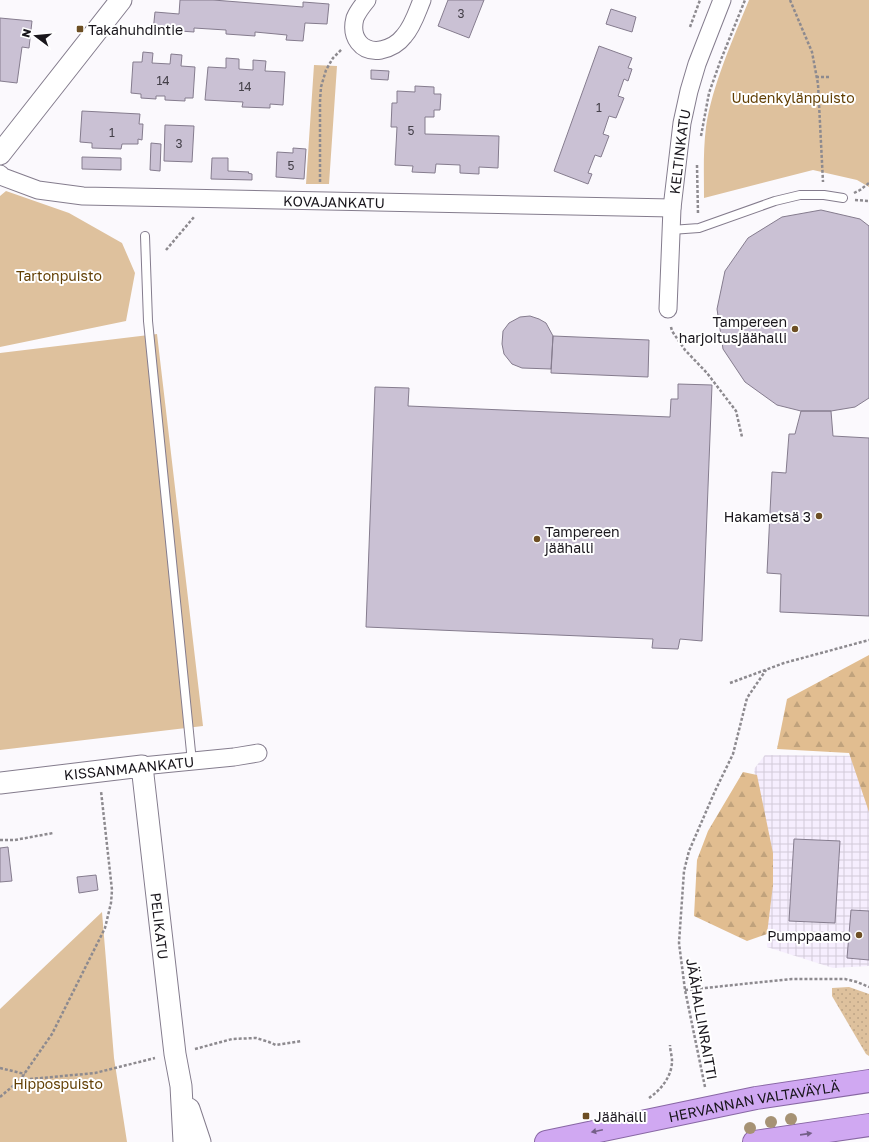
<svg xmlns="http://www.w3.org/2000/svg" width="869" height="1142" viewBox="0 0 869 1142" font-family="'Golos Text',sans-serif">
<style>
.industrial{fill:url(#industrial-grid)}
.grass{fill:url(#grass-dots)}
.forest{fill:url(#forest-firs)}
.green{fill:#dec19d}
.building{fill:#cac1d4;stroke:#857c8e}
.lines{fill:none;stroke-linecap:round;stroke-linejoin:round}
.service-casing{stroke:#847c8d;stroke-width:10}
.minor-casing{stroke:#847c8d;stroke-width:19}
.tertiary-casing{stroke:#847c8d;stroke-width:23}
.trunk-casing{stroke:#8867a4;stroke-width:24}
.path{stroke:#8d8a8f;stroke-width:2.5;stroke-dasharray:3 2;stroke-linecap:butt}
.service{stroke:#fff;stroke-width:8}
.minor{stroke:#fff;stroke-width:17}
.tertiary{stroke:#fff;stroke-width:21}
.trunk{stroke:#d0a8f2;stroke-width:22}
.tree{fill:#a69274}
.oneway{fill:#745f87}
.poi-dot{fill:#6d4f24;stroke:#fff;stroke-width:1.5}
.labels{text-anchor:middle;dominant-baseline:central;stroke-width:4;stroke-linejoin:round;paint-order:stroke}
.number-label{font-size:12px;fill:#45414a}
.poi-label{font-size:14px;fill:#19161c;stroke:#fff;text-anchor:start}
.park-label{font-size:14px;fill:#613e03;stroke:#fff}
.street-label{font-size:14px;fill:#19161c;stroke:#fff}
</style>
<defs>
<pattern id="industrial-grid" width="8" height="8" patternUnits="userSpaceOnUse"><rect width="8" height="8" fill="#f6eefe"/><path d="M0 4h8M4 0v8" fill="none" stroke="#d2cbd9"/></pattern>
<pattern id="grass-dots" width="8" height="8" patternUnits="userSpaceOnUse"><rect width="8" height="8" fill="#dec19d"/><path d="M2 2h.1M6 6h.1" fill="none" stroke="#bea587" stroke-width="1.8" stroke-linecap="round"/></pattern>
<pattern id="forest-firs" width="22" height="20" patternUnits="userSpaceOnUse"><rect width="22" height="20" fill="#e1bd90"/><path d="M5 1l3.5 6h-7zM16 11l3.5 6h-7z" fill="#c0a27c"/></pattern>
</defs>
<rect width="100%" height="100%" fill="#fbf9fd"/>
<path class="industrial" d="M765 755 869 756V966L833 968 767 947 768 871 754 769Z"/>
<path class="grass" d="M849 987 869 994V1056L866 1054 832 996V988Z"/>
<path class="forest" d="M869 655V812L849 753 777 749 787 699Z
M743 772 757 775 773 853V885L767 934 747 941 694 916 697 860 708 831Z"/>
<path class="green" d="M749 0H869V187L857 180 813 170 704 198C704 174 703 151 706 127 712 86 733 39 749 0Z
M314 65 337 66 329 184H306Z
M6 191 69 213 122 243 135 273 126 321 0 347V196Z
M157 334 203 726 0 750V353Z
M102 912 114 1058 127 1142H0V1009Z"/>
<path class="building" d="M180 0H213L303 7V2L329 4 327 24 305 23 303 41 286 40 287 35 255 32V36L226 34V30L194 28V32L180 31V34L153 31 155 12 179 14Z
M448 0H484L469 38 438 26Z
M611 9 636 17 632 32 606 24Z
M0 18 32 21 29 48 22 47 17 83 0 81Z
M599 46 632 58 628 68 632 69 628 81 624 79 618 96 624 98 616 118 609 116 603 134 609 136 601 157 595 155 588 173 592 174 588 184 554 171Z
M143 52 153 53 152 63 170 64 171 54 182 55 181 66 195 67 193 98H185V101L165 100V96H156V99L141 98V94L131 93 133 62H142Z
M226 58 239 59V69L253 70V60L266 61 265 71 285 72 283 105 270 104V108L242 107 243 102 205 100 208 67 226 68Z
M371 70 389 71 388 80 371 79Z
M415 86 434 87V94H441L440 110H434V117H425V134L499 136 498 168 479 167V174L460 173V165L436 164 435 173 412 172 413 166 395 165 397 127H391L392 103H397V91L415 92Z
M82 111 140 114 139 124H143L142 140 138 139V144H122L121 149 92 148V143L80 142Z
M165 125 194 126 192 162 164 161Z
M151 143 161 144 160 171 150 170Z
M293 148 306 149 304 179 276 177 277 152 293 153Z
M82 157 121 158V170L82 169Z
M212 158H228V171L249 172 248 173 252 174V180L211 179Z
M821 210 860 219 869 226V398L855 407 831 411H801L777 405 745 382 723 349 717 309 725 271 748 238 782 217Z
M530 316 539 319 546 323 553 336 551 369 522 368 512 364 504 354 502 344 503 331 509 323 520 317Z
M553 336 649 340 648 377 551 373Z
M678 384 712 385 702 641 680 639 678 649 652 648 653 639 366 627 375 387 409 388 408 406 670 417 671 399H678Z
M801 411H831L833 436 869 438V616L780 612 781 574 767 573 772 472 786 473 789 434H795Z
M794 839 840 841 835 923 789 921Z
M8 847 12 881 0 882V848Z
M96 875 98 890 79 893 77 877Z
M851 910 869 911V960L847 958Z"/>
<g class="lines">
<defs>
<path id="service" d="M671 230 699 228 775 201 800 195H824L843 198
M145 236 148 321 192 762"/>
<g id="minor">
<path d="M367 0C362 6 358 11 355 18 350 37 361 53 381 50 390 48 398 44 404 36 413 26 417 12 422 0"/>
<path id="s1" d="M0 174 3 177 38 190 83 196 672 208"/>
<path id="s2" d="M668 309 672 208 682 123 689 91 697 64 722 0"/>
<path d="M142 766 234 757 258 753"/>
</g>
<g id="tertiary">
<path d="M0 154 121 0"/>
<path id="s3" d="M0 783 142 766 175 1054 181 1086 184 1142"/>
<path d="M189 1109 200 1142"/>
</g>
<g id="trunk">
<path id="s4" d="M546 1142 756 1098 869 1081"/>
<path d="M754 1142 869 1125"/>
</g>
</defs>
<use href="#service" class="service-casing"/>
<use href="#minor" class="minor-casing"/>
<use href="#tertiary" class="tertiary-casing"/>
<use href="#trunk" class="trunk-casing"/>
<path class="path" d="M790 0 812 52 818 84 823 182
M690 27 700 0
M816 77H830
M701 136 709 93 720 62 745 0
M697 165 698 214
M320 182V101L321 87 326 70 333 58 342 49
M854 193 860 190 869 183
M855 200 869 201
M166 250 194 217
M671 327 672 331 685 350 707 373 736 411 742 437
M730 683 784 663 869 640
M0 840H15L53 833
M685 990 792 979H845L857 982 869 987
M195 1049 232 1039 256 1038 269 1042 276 1045 302 1041
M0 1068 25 1074
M20 1080 95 1073 155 1058
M705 1087 685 990 679 943 684 871 689 851 715 791 733 754 747 698 766 670
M0 1097 20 1080 52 1034 105 928 111 903 112 890 101 791
M649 1098C661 1090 672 1076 672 1061 672 1056 670 1050 670 1045"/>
<use href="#service" class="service"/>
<use href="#minor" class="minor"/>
<use href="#tertiary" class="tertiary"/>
<use href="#trunk" class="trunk"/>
</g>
<g class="tree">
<circle cx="791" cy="1119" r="6"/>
<circle cx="771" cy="1122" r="6"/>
<circle cx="750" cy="1128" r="6"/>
</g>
<defs><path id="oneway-solid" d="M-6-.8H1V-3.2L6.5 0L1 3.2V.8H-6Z"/></defs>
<g class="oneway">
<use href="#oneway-solid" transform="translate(597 1131) rotate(168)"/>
<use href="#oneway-solid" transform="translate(806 1134) rotate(-8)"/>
</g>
<g class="poi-dot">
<rect x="76" y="25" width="8" height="8" rx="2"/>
<circle cx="795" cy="329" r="4"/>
<circle cx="819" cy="516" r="4"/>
<circle cx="537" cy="539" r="4"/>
<circle cx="859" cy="935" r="4"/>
<rect x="582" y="1112" width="8" height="8" rx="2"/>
</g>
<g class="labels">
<g class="number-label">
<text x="461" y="13">3</text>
<text x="163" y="80">14</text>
<text x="245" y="86">14</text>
<text x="599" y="107">1</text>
<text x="411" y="130">5</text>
<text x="112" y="132">1</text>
<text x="179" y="143">3</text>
<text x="291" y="165">5</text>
</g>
<g class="poi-label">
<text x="88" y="29">Takahuhdintie</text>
<text x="787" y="321" text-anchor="end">Tampereen<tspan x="787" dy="16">harjoitusjäähalli</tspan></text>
<text x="811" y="516" text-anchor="end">Hakametsä 3</text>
<text x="545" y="531">Tampereen<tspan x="545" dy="16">jäähalli</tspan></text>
<text x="851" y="935" text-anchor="end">Pumppaamo</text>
<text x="594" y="1116">Jäähalli</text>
</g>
<g class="park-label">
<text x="793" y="97">Uudenkylänpuisto</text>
<text x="59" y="275">Tartonpuisto</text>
<text x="58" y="1083">Hippospuisto</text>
</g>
<g class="street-label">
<text stroke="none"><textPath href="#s2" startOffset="158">KELTINKATU</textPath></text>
<text stroke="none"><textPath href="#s1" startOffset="338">KOVAJANKATU</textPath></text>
<text transform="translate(129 768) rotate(-6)">KISSANMAANKATU</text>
<text stroke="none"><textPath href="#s3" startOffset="304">PELIKATU</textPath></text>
<text transform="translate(702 1019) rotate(80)">JÄÄHALLINRAITTI</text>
<text stroke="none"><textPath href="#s4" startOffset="212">HERVANNAN VALTAVÄYLÄ</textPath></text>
</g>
</g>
<g transform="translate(36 36) rotate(286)" stroke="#ffffff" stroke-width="3" paint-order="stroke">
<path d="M0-3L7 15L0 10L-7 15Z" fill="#19161c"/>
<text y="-6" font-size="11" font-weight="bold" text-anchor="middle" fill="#19161c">N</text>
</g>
</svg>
